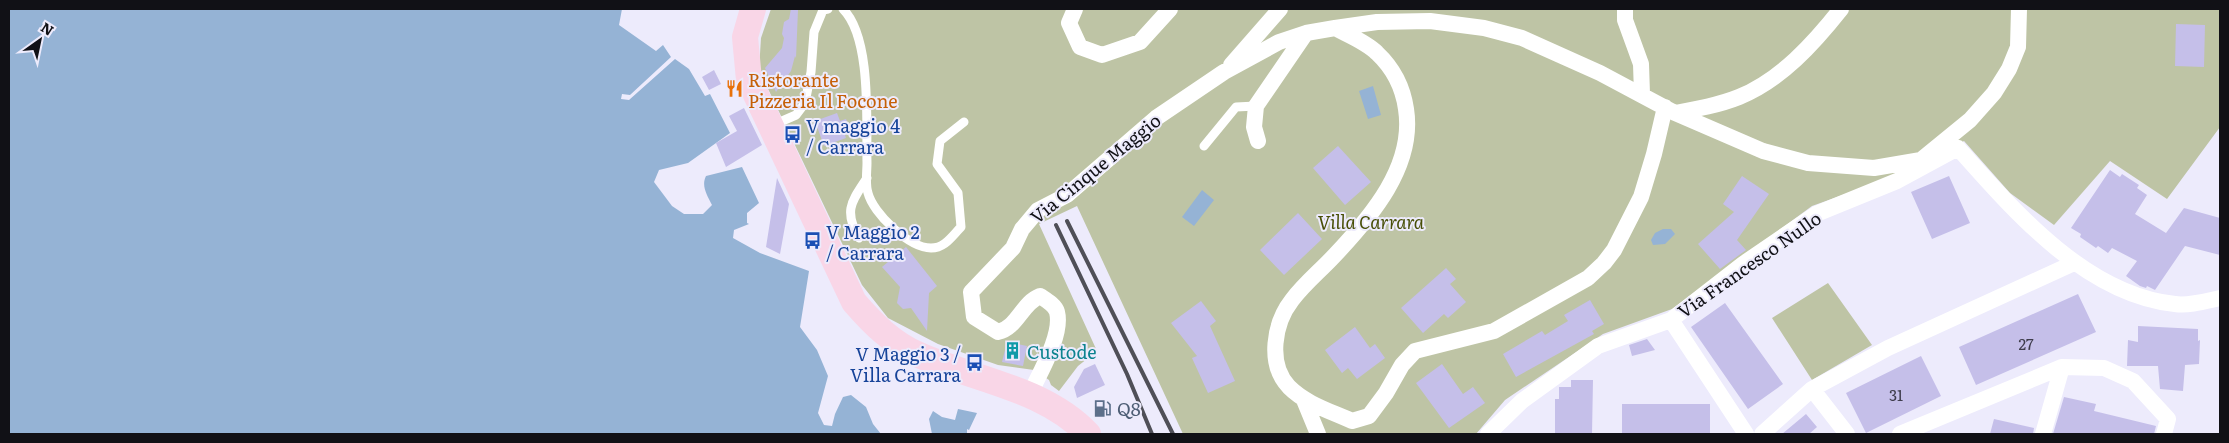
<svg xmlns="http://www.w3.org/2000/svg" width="2229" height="443" viewBox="0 0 2229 443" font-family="Literata,serif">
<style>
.green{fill:#bec4a5}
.water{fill:#95b3d5}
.building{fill:#c5bfe9}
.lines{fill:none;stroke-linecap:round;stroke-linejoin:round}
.lane{stroke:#fff;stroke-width:9}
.street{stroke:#fff;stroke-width:16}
.primary{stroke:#f9d6e7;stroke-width:26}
.rail{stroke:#4f4f57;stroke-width:4}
.labels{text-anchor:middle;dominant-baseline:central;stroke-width:4;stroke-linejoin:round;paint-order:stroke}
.number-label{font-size:15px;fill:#3e3c4b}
.food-label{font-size:18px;fill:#c56008;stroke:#edebfc;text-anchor:start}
.transit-label{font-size:18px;fill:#164399;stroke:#edebfc;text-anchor:start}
.street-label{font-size:18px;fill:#111116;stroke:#edebfc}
.park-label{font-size:18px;font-style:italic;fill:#484f07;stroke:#edebfc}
.culture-label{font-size:18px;fill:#0d838f;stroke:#edebfc;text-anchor:start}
.service-label{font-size:18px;fill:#4e5e75;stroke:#edebfc;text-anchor:start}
</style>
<rect width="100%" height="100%" fill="#edebfc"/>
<path class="green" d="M771 9H2220V127L2167 199 2110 161 2054 225 2010 193 1964 141 1904 173 1812 206 1672 309 1603 334 1505 400 1476 434H1183L1077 206 1039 224 1097 351 1078 366 1059 391 1051 385 1049 380 1034 370 998 365 938 344 888 318 862 285 759 70 761 38Z
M1828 283 1872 345 1812 380 1772 318Z"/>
<path class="water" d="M9 9H622L619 25 656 51 663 45 671 57 630 95 622 94 621 99 629 100 675 59 689 69 705 96 710 94 730 133 688 163 659 170 654 182 672 206 684 214H703L712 205C707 195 701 186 706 176L742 167 759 203 747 213V223L749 224 734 230 733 238 760 253 809 271 800 327 817 350 828 376 818 413 824 425 832 426 835 414 843 397 851 395 866 407 873 424 881 434H9Z
M1373 86 1381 115 1368 119 1359 91Z
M1202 190 1214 200 1194 226 1182 217Z
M1663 229H1671L1675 234 1665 244 1653 245 1651 240 1655 233Z
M958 409 977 413 969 430 967 429V434H932L929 419 933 411 942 417 955 420Z"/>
<path class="building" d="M791 9 798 10 796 58 795 56 791 71 776 92 765 68 782 48 784 38 782 34 784 22 789 19Z
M2176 24 2205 25 2204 67 2175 66Z
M714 70 721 84 709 90 702 77Z
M744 108 762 145 726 167 716 143 737 131 729 116Z
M837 113 840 121 846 119 851 132 845 135 846 138 824 146 815 121Z
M1338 146 1371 182 1345 205 1313 168Z
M2110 170 2120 177 2122 174 2139 185 2137 188 2147 195 2135 214 2166 233 2184 208 2220 218V255L2185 246 2155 290 2147 286 2146 288 2140 286 2126 276 2137 261 2112 248 2108 253 2098 246 2096 248 2080 237 2081 234 2071 228Z
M1742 176 1769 194 1737 240 1746 250 1720 269 1698 244 1734 212 1723 204Z
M1949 176 1970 223 1932 239 1911 192Z
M777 178 789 204 780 254 766 247Z
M1298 213 1322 239 1284 275 1260 250Z
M906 247 937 286 929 293 927 331 911 308 903 309 897 303 900 287 882 267Z
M1446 268 1456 279 1450 284 1466 302 1448 318 1444 314 1423 333 1401 308Z
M2078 294 2096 332 1976 385 1959 347Z
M1590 300 1604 324 1592 331 1594 334 1516 377 1503 354 1542 331 1545 335 1568 321 1564 315Z
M1201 301 1216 321 1210 326 1235 381 1208 393 1192 358 1197 356 1171 323Z
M1725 303 1783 384 1748 409 1691 327Z
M2138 326 2198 329V341L2200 340 2199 364 2185 365 2183 391 2160 389 2158 366H2127L2128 340 2138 342Z
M1355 327 1370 348 1375 344 1385 358 1357 379 1348 368 1342 373 1325 350Z
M1647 339 1655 350 1632 356 1629 345Z
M1007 342 1027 346 1023 366 1002 362Z
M1921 356 1941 396 1866 433 1846 393Z
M1095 364 1105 385 1077 398 1074 387 1084 369Z
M1442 364 1463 394 1473 387 1485 403 1449 428 1416 383Z
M1571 380H1593L1592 434H1555V399H1559V387H1571Z
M2064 397 2096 404 2094 411 2156 426 2154 434H2053Z
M1622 404H1710V434H1622Z
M1806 414 1817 427 1809 434H1782Z
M1994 419 2034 428 2033 434H1990Z"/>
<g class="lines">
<path class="lane" d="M843 9C872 38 866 122 867 163 867 172 865 184 868 193 873 213 909 248 931 248 945 248 952 236 961 227L958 193 937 164 940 141 964 122
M773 125 796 115 805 103 811 72 814 32 823 10 828 9
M1204 146 1236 107 1256 106
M859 238C843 210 852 201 867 178"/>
<path class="street" d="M1075 9 1069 23 1080 47 1102 55 1140 42 1170 9
M1625 9V20L1641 64 1642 94
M1335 28 1377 22 1430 21 1484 28 1522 38 1600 73 1675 113 1763 151 1808 163 1874 168 1921 160 1970 120 1994 93 2009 69 2018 47 2019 9
M1231 65 1280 9
M1675 113C1697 109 1719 105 1739 97 1781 80 1814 43 1841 9
M1258 141 1254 127 1256 106 1306 33
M1671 320 1746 434
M1812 389 1847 434
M1029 396C1039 374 1063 335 1057 312 1055 305 1046 300 1040 296 1022 303 1017 328 998 332L974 317 971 292 1013 248 1022 229 1038 210 1067 195 1156 118 1224 72 1279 42 1306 33 1335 28C1348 35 1366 42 1377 53 1393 68 1403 88 1406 109 1415 166 1371 217 1334 256 1320 271 1304 284 1292 300 1274 323 1267 364 1289 387 1306 404 1330 411 1352 421L1369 416 1386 393 1402 365 1415 351 1494 331 1588 278 1604 263 1614 250 1641 197 1654 154 1665 107
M1304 400 1318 434
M1488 434 1522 401 1598 346 1671 320 1743 264 1816 214 1897 181 1958 148C2014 211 2086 295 2175 304 2189 306 2206 301 2220 298
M1762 434 1812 389 1888 348 2074 263
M1900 434 2062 367 2104 368 2133 381 2168 419 2164 434
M2043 434 2062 367"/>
<path class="primary" d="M753 9 745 37 749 80 854 302C873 324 892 343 919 355 975 380 1044 388 1088 434"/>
<path class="rail" d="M1067 221 1173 434
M1056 225 1127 374 1152 434"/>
</g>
<defs>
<symbol id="restaurant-bare" viewBox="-9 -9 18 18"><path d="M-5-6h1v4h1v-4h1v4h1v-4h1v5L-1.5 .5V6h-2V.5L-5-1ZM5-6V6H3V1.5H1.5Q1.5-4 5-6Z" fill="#e8710a" stroke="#edebfc" stroke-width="2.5" paint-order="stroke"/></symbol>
<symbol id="bus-bare" viewBox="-9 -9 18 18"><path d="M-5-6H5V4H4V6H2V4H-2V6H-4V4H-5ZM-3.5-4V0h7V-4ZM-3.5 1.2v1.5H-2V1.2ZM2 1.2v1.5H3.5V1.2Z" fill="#1a4fb4" stroke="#edebfc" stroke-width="2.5" paint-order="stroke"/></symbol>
<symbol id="building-bare" viewBox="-9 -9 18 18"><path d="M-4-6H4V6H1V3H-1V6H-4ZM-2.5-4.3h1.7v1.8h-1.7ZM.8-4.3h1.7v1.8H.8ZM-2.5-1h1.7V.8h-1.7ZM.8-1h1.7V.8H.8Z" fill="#0f9aa8" stroke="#edebfc" stroke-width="2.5" paint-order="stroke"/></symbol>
<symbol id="fuel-bare" viewBox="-9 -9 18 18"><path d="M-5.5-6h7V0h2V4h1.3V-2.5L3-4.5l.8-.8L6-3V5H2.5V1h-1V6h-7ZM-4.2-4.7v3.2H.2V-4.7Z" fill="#5c6f8a" stroke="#edebfc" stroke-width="2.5" paint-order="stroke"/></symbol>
</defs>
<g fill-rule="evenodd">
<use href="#restaurant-bare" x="722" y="76" width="25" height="25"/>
<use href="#bus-bare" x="780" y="122" width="25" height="25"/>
<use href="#bus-bare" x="800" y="228" width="25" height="25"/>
<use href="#building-bare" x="1000" y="338" width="25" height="25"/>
<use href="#bus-bare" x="962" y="350" width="25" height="25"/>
<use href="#fuel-bare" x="1090" y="396" width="25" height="25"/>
</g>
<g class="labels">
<g class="number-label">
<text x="2026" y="343">27</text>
<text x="1896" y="394">31</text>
</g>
<g class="food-label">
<text x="748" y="79">Ristorante<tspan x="748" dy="21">Pizzeria Il Focone</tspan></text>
</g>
<g class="transit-label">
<text x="806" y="125">V maggio 4<tspan x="806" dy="21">/ Carrara</tspan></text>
<text x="826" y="231">V Maggio 2<tspan x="826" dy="21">/ Carrara</tspan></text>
<text x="961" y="353" text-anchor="end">V Maggio 3 /<tspan x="961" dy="21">Villa Carrara</tspan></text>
</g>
<g class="street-label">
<text transform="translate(1095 168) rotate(-39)">Via Cinque Maggio</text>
<text transform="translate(1749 264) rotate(-35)">Via Francesco Nullo</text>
</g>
<g class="park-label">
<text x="1371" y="221">Villa Carrara</text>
</g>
<g class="culture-label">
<text x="1027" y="351">Custode</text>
</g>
<g class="service-label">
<text x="1117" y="408">Q8</text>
</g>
</g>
<rect width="2229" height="443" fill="none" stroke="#111116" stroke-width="20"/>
<g transform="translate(40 40) rotate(33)" stroke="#edebfc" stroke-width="4" paint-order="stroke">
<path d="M0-4L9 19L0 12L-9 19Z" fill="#111116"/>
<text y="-8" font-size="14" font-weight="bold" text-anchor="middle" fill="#111116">N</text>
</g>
</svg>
